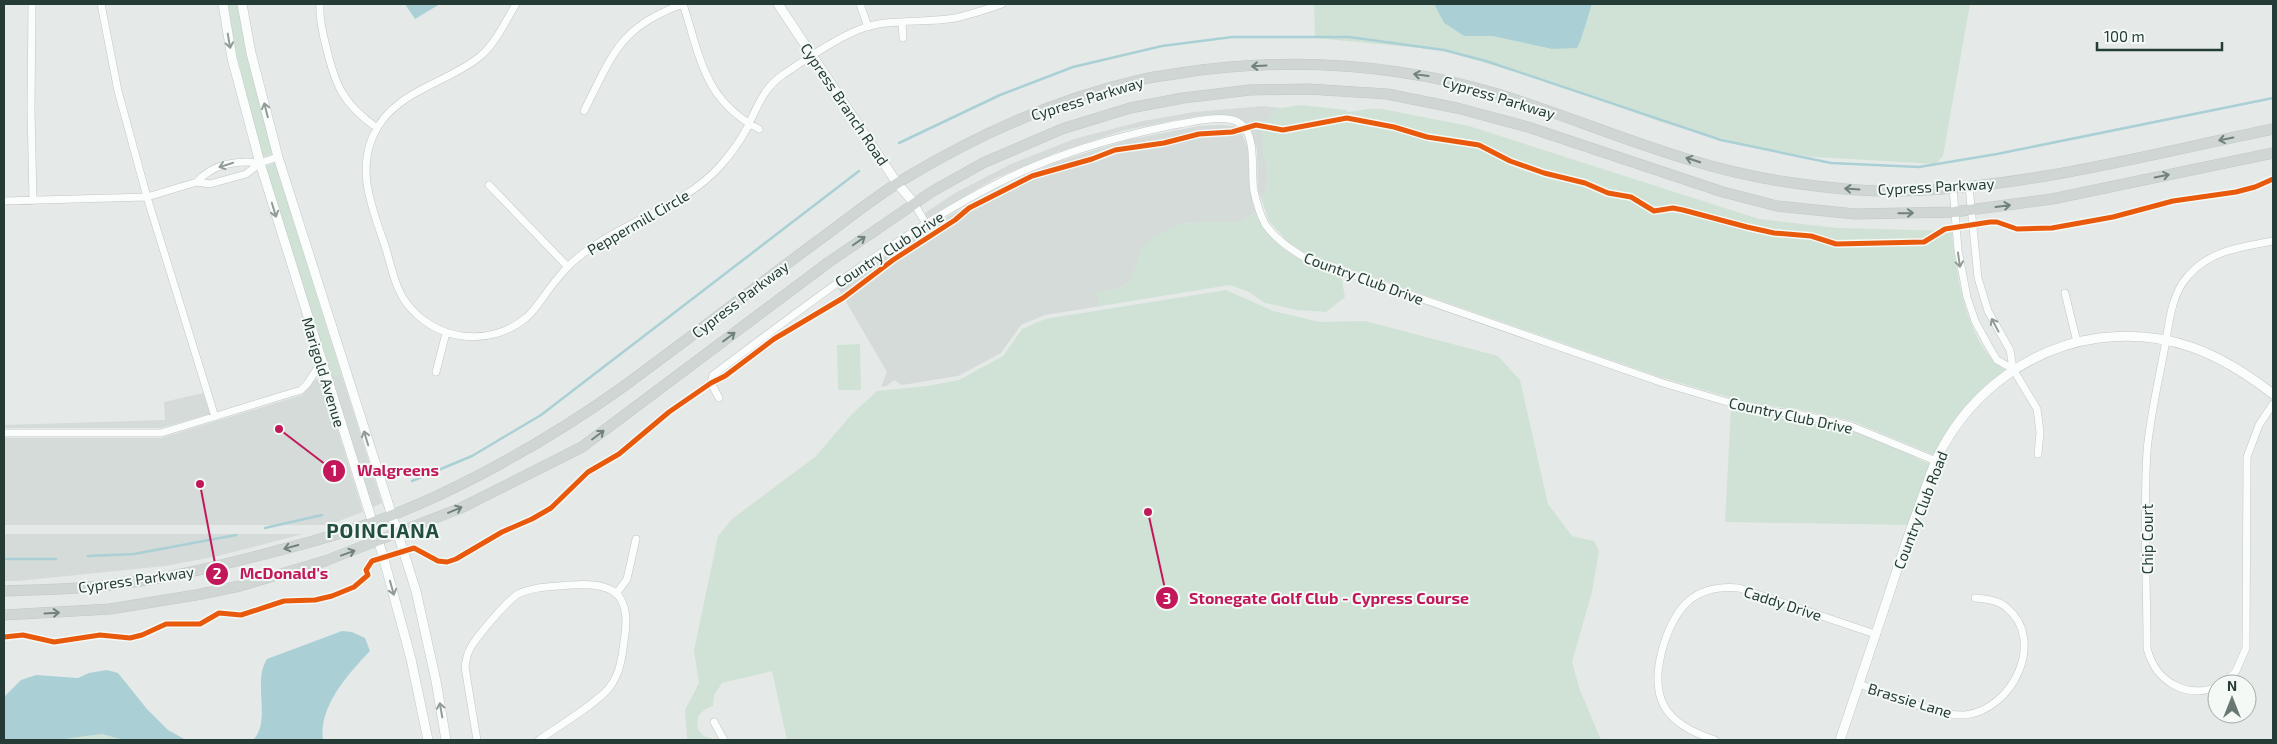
<svg xmlns="http://www.w3.org/2000/svg" width="2277" height="744" viewBox="0 0 2277 744" font-family="'Exo 2',sans-serif">
<style>
.built{fill:#d4dbd8}
.green{fill:#d0e2d5}
.water{fill:#aad0d5}
.lines{fill:none;stroke-linecap:round;stroke-linejoin:round}
.stream{stroke:#aad0d5;stroke-width:2.5}
.street-casing{stroke:#c2c7c5;stroke-width:8}
.secondary-casing{stroke:#c1c7c5;stroke-width:10}
.primary-casing{stroke:#c1c9c7;stroke-width:11}
.street{stroke:#fbfcfc;stroke-width:7}
.secondary{stroke:#fbfcfc;stroke-width:9}
.primary{stroke:#cfd6d4;stroke-width:10}
.cycleway-casing{stroke:#f4f9f6;stroke-width:8}
.cycleway{stroke:#e8590c;stroke-width:5}
.oneway{stroke:#909c98}
.oneway2{stroke:#71817d}
.labels{text-anchor:middle;dominant-baseline:central;stroke-width:4;stroke-linejoin:round;paint-order:stroke}
.street-label{font-size:15px;fill:#243c35;stroke:#f4f9f6}
.district-label{font-size:20px;font-weight:bold;letter-spacing:1px;fill:#224d41;stroke:#f4f9f6}
.leader{fill:none;stroke:#c2185b;stroke-width:2}
.callout-dot{fill:#c2185b;stroke:#f4f9f6;stroke-width:2}
.mark-label{font-size:15px;text-anchor:middle;font-weight:bold;fill:#fff}
.callout-label{font-size:16px;text-anchor:middle;font-weight:bold;fill:#c2185b;stroke:#f4f9f6;stroke-width:4;stroke-linejoin:round;paint-order:stroke}
</style>
<rect width="100%" height="100%" fill="#e5eae8"/>
<path class="built" d="M1264 106 1281 108 1276 109 1263 150 1269 177 1262 201 1258 190 1257 149 1250 128 1236 116 1221 115 1198 116 1125 130 1055 153 994 179 927 218 925 213 955 193 1011 164 1074 139 1143 121 1194 112Z
M1221 125 1234 126 1241 132 1245 141 1248 150 1250 191 1257 212 1239 222H1209L1181 224 1136 268 1130 282 1120 288 1097 293 1101 306 1045 315 1021 325 1001 353 958 376 902 385 894 380 887 386 881 387 887 372 838 288 924 230 998 188 1057 162 1127 140 1199 126Z
M341 373 382 503 371 508 330 376Z
M322 378 363 512 328 525H4V438H161L302 395 315 380Z
M203 393 210 414 160 428H4V425L165 420 164 402Z
M4 534H303L218 556 165 566 18 581H4Z"/>
<path class="green" d="M227 4H238L247 54 273 154 263 157 237 57Z
M1314 4H1434L1444 23 1464 36H1492L1552 49 1589 13 1592 4H1970L1943 156 1936 164 1815 157 1768 151 1661 122 1551 82 1440 50 1315 38Z
M1300 105 1346 110 1348 112 1368 109H1382L1469 126 1759 219 1838 228 1952 231C1956 273 1966 345 2005 370 1975 394 1952 421 1934 455L1852 421 1797 409 1752 404 1660 377 1307 254 1288 242 1269 221 1262 201 1269 177 1263 150 1262 127 1276 109Z
M275 163 341 373 330 376 265 166Z
M1257 212C1270 250 1305 263 1341 276L1345 297 1326 312 1298 310 1265 303 1249 292 1230 285 1101 306 1096 293 1120 288 1130 282 1141 250 1152 238 1181 224 1209 222H1239Z
M1226 290 1273 311 1320 322 1365 321 1498 356 1520 380 1548 504 1572 536 1594 541 1599 551 1592 592 1572 662 1580 690 1601 740H787L772 671 722 683 714 695 713 706C700 711 696 716 698 730L704 736 715 740 687 739 685 710 699 683 694 650 718 536 732 519 815 457 852 414 877 391 927 386 959 380 1003 356 1022 329 1045 319Z
M860 344 861 390H838L837 345Z
M1731 408C1769 419 1809 421 1848 430 1876 437 1903 452 1930 464L1908 525 1725 522Z
M102 734 123 740H57Z"/>
<path class="water" d="M405 4H440L415 19Z
M1434 4H1592L1581 39 1577 48 1552 49 1492 36H1464L1444 23Z
M342 631 352 632 365 638 370 651C349 673 318 707 323 740H253C272 721 252 682 267 659Z
M107 670 118 673 147 709 168 730 186 740H123L102 734 57 740H4V697L21 680 36 675 78 678 89 673Z"/>
<g class="lines">
<path class="stream" d="M899 143 1000 95 1073 67 1162 46 1232 37H1349L1444 50 1486 61 1721 140 1831 163 1919 167 1997 154 2273 98
M412 481 472 456 541 415 859 171
M265 528 322 515
M88 556 134 554 236 535
M4 559H56"/>
<defs>
<path id="street" d="M32 4 31 109 33 201
M320 4C319 18 322 31 326 46 335 85 343 104 377 128
M516 4C505 22 495 45 478 58 443 85 392 92 373 136 356 174 374 212 386 249 391 266 395 286 405 301 433 341 489 349 527 317 539 306 547 290 558 278 567 266 579 256 591 248 633 218 686 205 721 165 731 154 740 141 747 128 757 107 764 87 784 74 806 59 841 35 866 27 893 19 927 23 955 18 970 15 987 9 1002 4
M683 4C701 59 704 100 759 129
M860 4 868 27
M902 23 903 38
M584 111C613 54 619 27 683 4
M197 182C212 164 237 160 260 163
M489 185 568 267
M1969 186 1978 278 1988 311 2010 350 2013 369
M1953 188 1958 250 1967 297 1975 321 1988 345 1997 360 2013 369 2037 409 2040 432 2038 454
M4 201 147 197 118 91 101 4
M914 203 926 224
M2065 293 2077 342
M436 372 446 333
M719 398 711 383 713 375C804 307 895 236 996 184 1048 157 1107 139 1164 127 1182 124 1218 114 1236 121 1259 131 1250 172 1254 191 1256 201 1261 216 1265 224 1275 239 1291 249 1305 258L1663 383 1751 409 1796 414 1851 426 1936 461
M215 417 147 197 197 182 210 184 246 174 260 163 278 157
M4 433H161L301 390 307 384 321 363
M616 594 627 579 636 539
M1859 684C1887 693 1938 717 1965 715 2013 710 2046 640 2007 608 1998 600 1986 599 1975 598
M2223 684 2236 671 2246 648 2247 457 2259 425 2273 404
M2217 687C2185 699 2155 681 2147 648 2147 583 2143 516 2147 451 2150 417 2158 384 2164 351 2169 326 2170 296 2188 276 2210 250 2242 247 2273 241
M714 722 724 740
M477 740 465 667C466 660 467 654 470 649 476 637 507 601 518 594 530 588 545 587 559 586 606 581 634 586 624 641 622 658 620 674 609 688 596 704 557 727 539 740
M1715 740C1665 724 1648 699 1663 647 1675 607 1694 584 1739 588L1875 634"/>
<path id="secondary" d="M223 4 232 58 260 163 383 556 411 659 428 740
M242 4 251 53 278 157 416 591 436 681 446 740
M778 4 897 183 914 203
M1840 740C1858 686 1877 631 1895 576 1903 551 1912 526 1921 501 1927 485 1932 467 1940 452 1972 391 2031 347 2099 338 2168 329 2220 353 2273 394"/>
<path id="primary" d="M4 591C44 590 85 589 125 583 170 578 213 567 257 556 296 546 336 536 374 522 455 493 550 439 620 389 686 341 750 291 815 243 844 222 873 198 904 179 977 135 1056 99 1139 80 1155 76 1171 75 1187 72 1292 57 1399 64 1501 95 1593 124 1683 166 1780 181 1819 187 1861 192 1901 191 2027 188 2151 154 2273 129
M4 615 110 609 196 595 240 586 325 561 461 508 582 447 829 262 933 191 983 163 1062 129 1130 108 1183 98 1250 90 1308 89 1387 94 1457 108 1528 127 1723 192 1777 206 1855 214 1954 212 2052 199 2273 153"/>
</defs>
<use href="#street" class="street-casing"/>
<use href="#secondary" class="secondary-casing"/>
<use href="#primary" class="primary-casing"/>
<use href="#street" class="street"/>
<use href="#secondary" class="secondary"/>
<use href="#primary" class="primary"/>
<defs>
<path id="cycleway" d="M4 637 23 635 54 642 100 635 130 638 142 635 166 624H200L219 613 241 615 284 601 315 600 332 596 354 587 368 575 366 570 372 561 414 548 438 561 447 562 456 559 502 532 532 519 551 508 588 472 619 454 669 412 711 383 725 376 774 339 843 298 893 260 955 220 969 208 1032 176 1092 159 1115 150 1164 143 1199 134 1232 132 1256 125 1283 130 1347 118 1394 127 1427 137 1479 145 1510 161 1544 173 1585 183 1608 193 1631 197 1654 211 1673 208 1683 210 1747 227 1774 233 1811 236 1836 244 1924 242 1945 229 1990 222H1997L2017 229 2052 228 2113 217 2173 201 2236 192 2255 187 2273 179"/>
</defs>
<use href="#cycleway" class="cycleway-casing"/>
<use href="#cycleway" class="cycleway"/>
</g>
<defs><path id="oneway-shaft" d="M-6 0H5M1.5-3L5.5 0L1.5 3" fill="none" stroke-width="1.6" stroke-linecap="round" stroke-linejoin="round" transform="scale(1.25)"/></defs>
<g class="oneway">
<use href="#oneway-shaft" transform="translate(229 41) rotate(80)"/>
<use href="#oneway-shaft" transform="translate(266 110) rotate(-104)"/>
<use href="#oneway-shaft" transform="translate(226 165) rotate(162)"/>
<use href="#oneway-shaft" transform="translate(274 210) rotate(73)"/>
<use href="#oneway-shaft" transform="translate(1959 260) rotate(82)"/>
<use href="#oneway-shaft" transform="translate(1995 325) rotate(-118)"/>
<use href="#oneway-shaft" transform="translate(366 438) rotate(-107)"/>
<use href="#oneway-shaft" transform="translate(392 588) rotate(74)"/>
<use href="#oneway-shaft" transform="translate(441 710) rotate(-100)"/>
</g>
<g class="oneway2">
<use href="#oneway-shaft" transform="translate(1259 66) rotate(177)"/>
<use href="#oneway-shaft" transform="translate(1421 75) rotate(-172)"/>
<use href="#oneway-shaft" transform="translate(2226 139) rotate(168)"/>
<use href="#oneway-shaft" transform="translate(1693 160) rotate(-162)"/>
<use href="#oneway-shaft" transform="translate(2162 176) rotate(-12)"/>
<use href="#oneway-shaft" transform="translate(1852 189) rotate(-176)"/>
<use href="#oneway-shaft" transform="translate(2003 206) rotate(-7)"/>
<use href="#oneway-shaft" transform="translate(1906 213) rotate(-1)"/>
<use href="#oneway-shaft" transform="translate(859 241) rotate(-35)"/>
<use href="#oneway-shaft" transform="translate(729 337) rotate(-37)"/>
<use href="#oneway-shaft" transform="translate(598 435) rotate(-37)"/>
<use href="#oneway-shaft" transform="translate(455 510) rotate(-23)"/>
<use href="#oneway-shaft" transform="translate(291 547) rotate(165)"/>
<use href="#oneway-shaft" transform="translate(348 553) rotate(-20)"/>
<use href="#oneway-shaft" transform="translate(52 613) rotate(-3)"/>
</g>
<g class="labels">
<g class="street-label">
<text transform="translate(1499 97) rotate(17)">Cypress Parkway</text>
<text transform="translate(1087 98) rotate(-17)">Cypress Parkway</text>
<text transform="translate(845 104) rotate(56)">Cypress Branch Road</text>
<text transform="translate(1936 186) rotate(-3)">Cypress Parkway</text>
<text transform="translate(638 222) rotate(-30)">Peppermill Circle</text>
<text transform="translate(889 249) rotate(-33)">Country Club Drive</text>
<text transform="translate(1364 278) rotate(20)">Country Club Drive</text>
<text transform="translate(740 299) rotate(-37)">Cypress Parkway</text>
<text transform="translate(324 372) rotate(73)">Marigold Avenue</text>
<text transform="translate(1791 415) rotate(12)">Country Club Drive</text>
<text transform="translate(1920 510) rotate(-69)">Country Club Road</text>
<text transform="translate(2147 539) rotate(-90)">Chip Court</text>
<text transform="translate(136 579) rotate(-8)">Cypress Parkway</text>
<text transform="translate(1783 603) rotate(18)">Caddy Drive</text>
<text transform="translate(1910 700) rotate(17)">Brassie Lane</text>
</g>
<g class="district-label">
<text x="383" y="530">POINCIANA</text>
</g>
</g>
<path class="leader" d="M279 429L334 471M200 484L217 574M1148 512L1167 598"/>
<g class="callout-dot">
<circle cx="279" cy="429" r="5"/>
<circle cx="200" cy="484" r="5"/>
<circle cx="1148" cy="512" r="5"/>
<circle cx="334" cy="471" r="12"/>
<circle cx="217" cy="574" r="12"/>
<circle cx="1167" cy="598" r="12"/>
</g>
<g class="mark-label">
<text x="334" y="476">1</text>
<text x="217" y="579">2</text>
<text x="1167" y="604">3</text>
</g>
<g class="callout-label">
<text x="398" y="476">Walgreens</text>
<text x="284" y="579">McDonald's</text>
<text x="1329" y="604">Stonegate Golf Club - Cypress Course</text>
</g>
<rect width="2277" height="744" fill="none" stroke="#243c35" stroke-width="10"/>
<g transform="translate(2232 699)"><circle r="24" fill="#f4f9f6" stroke="#a1ada9"/>
<path d="M0-4L9 19L0 12L-9 19Z" fill="#687974"/>
<text y="-8" font-size="14" font-weight="bold" text-anchor="middle" fill="#243c35">N</text>
</g>
<path d="M2097 42v8h125v-8" fill="none" stroke="#243c35" stroke-width="2.5"/>
<text x="2104" y="42" font-size="15" fill="#243c35" stroke="#f4f9f6" stroke-width="4" paint-order="stroke">100 m</text>
</svg>
